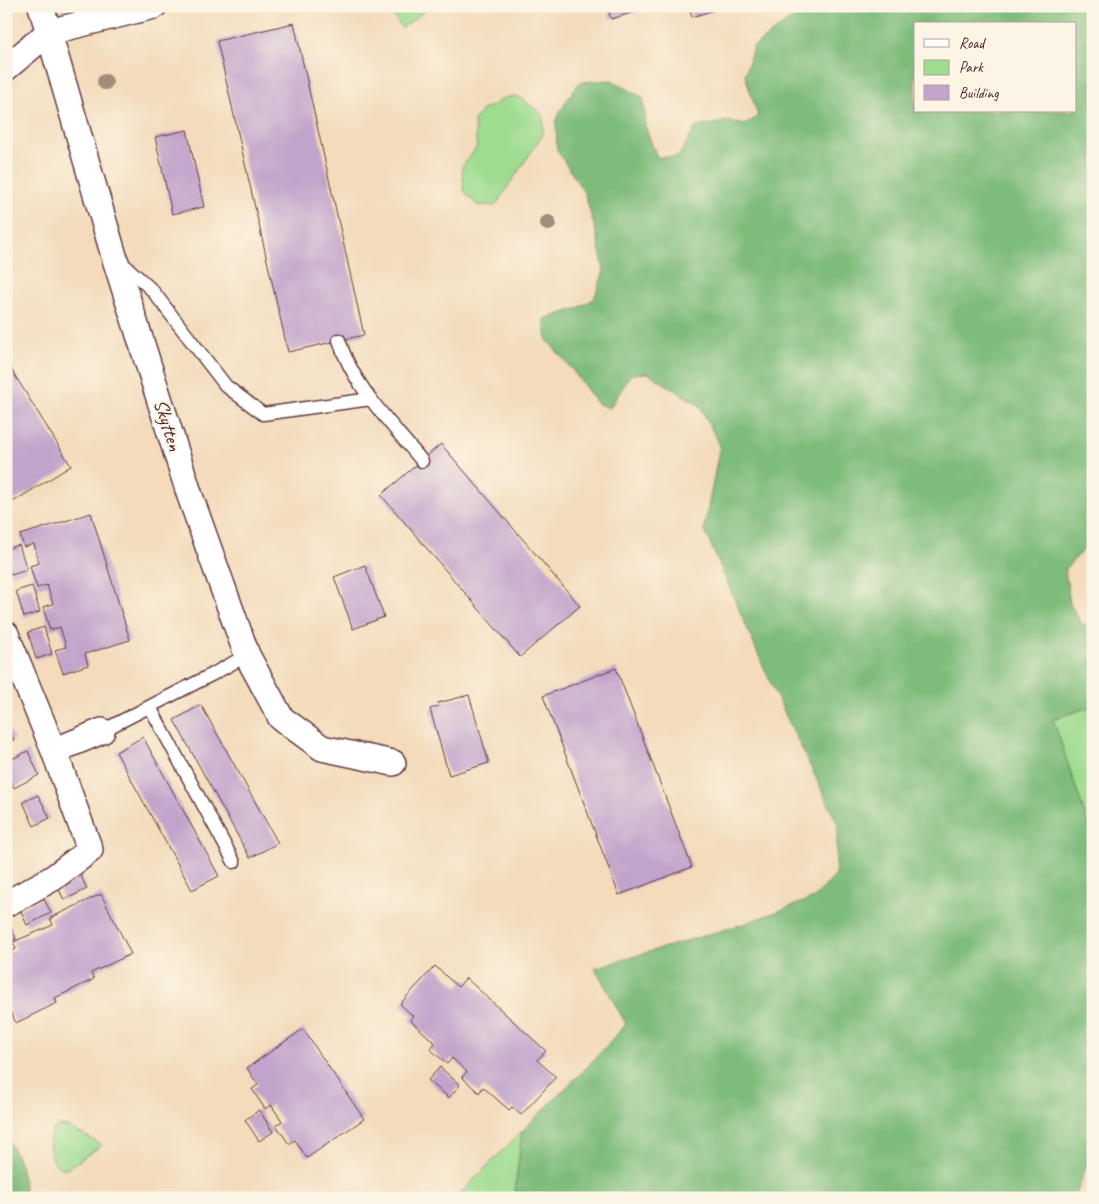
<svg xmlns="http://www.w3.org/2000/svg" width="1099" height="1204" viewBox="0 0 1099 1204" font-family="Caveat,sans-serif">
<style>
.green{fill:#9edc90;stroke:#747e5e}
.forest{fill:#7ebc7a;stroke:#646e52;fill-rule:evenodd}
.building{fill:#c1a4cb}
.lines{fill:none;stroke-linecap:round;stroke-linejoin:round}
.lane-casing{stroke:#633b41;stroke-width:15}
.street-casing{stroke:#633b41;stroke-width:28}
.lane{stroke:#fff;stroke-width:12}
.street{stroke:#fff;stroke-width:25}
.tree{fill:#a28d7a}
.labels{text-anchor:middle;dominant-baseline:central;stroke-width:4.5;stroke-linejoin:round;paint-order:stroke}
.street-label{font-size:20px;fill:#4a1f2b;stroke:#fcf5e5}
</style>
<rect width="100%" height="100%" fill="#fcf5e5"/>
<filter id="ink" filterUnits="userSpaceOnUse"><feTurbulence type="fractalNoise" baseFrequency=".02" numOctaves="2"/><feDisplacementMap in="SourceGraphic" scale="10" xChannelSelector="R" yChannelSelector="G"/><feConvolveMatrix kernelMatrix="1 2 1 2 8 2 1 2 1" color-interpolation-filters="sRGB"/></filter>
<filter id="wash" filterUnits="userSpaceOnUse"><feTurbulence type="fractalNoise" baseFrequency=".0096" numOctaves="4" result="noise"/><feDisplacementMap in="SourceGraphic" scale="20" xChannelSelector="R" yChannelSelector="G"/><feGaussianBlur stdDeviation="1.12" result="paint"/><feColorMatrix in="noise" values="0 0 0 0 0 0 0 0 0 0 0 0 0 0 0 0 0 1.4 0 .05"/><feComposite in="paint" operator="in"/></filter>
<g filter="url(#wash)">
<rect width="100%" height="100%" fill="#f3dbbb"/>
<path class="green" d="M387 6H431L402 28Z
M518 96 543 115V134L495 206 477 205 464 191 462 167 477 147 474 121 482 110 494 105 503 98Z
M1093 706V839L1053 719Z
M59 1126 69 1127 102 1145 67 1169C49 1169 46 1141 53 1129Z
M522 1131 515 1191 532 1198H456Z"/>
<path class="forest" d="M803 6H1093V541L1065 569 1070 604 1081 623 1093 630V706L1053 719 1093 839V1147L1075 1198H532L515 1191 522 1131 589 1065 626 1024 595 968 743 924 814 898 835 876 838 824 776 695 704 529 720 445 699 405 648 373 631 374 610 408 598 404 567 363 547 340 544 319 576 309 594 299 604 271 597 236 585 194 557 150 556 120 568 98 580 82 612 80 643 98 647 132 657 157H678L696 127 728 121 745 125 758 116 745 75 753 47 798 14ZM915 24H1075V111H915Z
M6 1135 20 1164 26 1197 25 1198H6Z"/>
<g id="blocks">
<path class="building" d="M607 6H651V7L611 19Z
M689 6H712L714 10 692 17Z
M294 23 364 335 288 352 217 41Z
M187 130 204 207 172 214 155 137Z
M6 361 71 466 6 506 8 486 6 484Z
M441 444 580 606 520 657 381 495Z
M91 513 130 640 85 654 88 665 63 673 55 650 66 647 60 627 50 630 43 607 53 604 47 585 37 588 33 576 30 566 39 563 34 544 24 547 20 535Z
M19 545 27 570 11 575 6 560V549Z
M365 565 384 617 353 629 334 577Z
M32 586 40 612 24 617 16 591Z
M44 627 52 654 36 659 28 632Z
M616 668 692 867 619 895 543 696Z
M469 695 489 763 449 775 430 709 439 706 438 703Z
M201 705 278 843 250 858 174 720Z
M6 722 14 740 6 743Z
M143 737 219 876 192 890 116 752Z
M28 751 39 775 14 788 6 771V762Z
M38 795 50 818 34 826 23 802Z
M79 872 87 889 64 900 56 883Z
M101 894 131 954 91 973 94 979 55 998 57 1003 16 1023 6 1003V954L16 949 13 942 53 925 50 918Z
M43 897 51 913 27 925 20 909Z
M8 921 16 939 6 944V922Z
M435 966 458 987 466 978 546 1051 537 1060 556 1077 521 1115 512 1107 509 1110 483 1087 479 1093 462 1077 467 1072 452 1058 447 1064 430 1049 435 1043 410 1020 413 1016 400 1004Z
M303 1029 364 1119 307 1158 295 1140 289 1144 276 1125 282 1121 271 1105 265 1109 252 1089 258 1085 247 1068Z
M440 1067 460 1085 449 1098 428 1080Z
M259 1110 273 1132 259 1141 245 1120Z"/>
</g>
</g>
<g filter="url(#ink)">
<use href="#blocks" fill-opacity="0" stroke="#633b41" stroke-width="1"/>
<g class="lines">
<defs>
<path id="lane" d="M120 261 152 290 226 386 263 414 371 399
M339 340C353 387 392 424 422 461
M150 707 234 862
M102 731 213 674 247 655"/>
<path id="street" d="M41 6 114 256 190 496 247 655 281 718 322 748 393 763
M6 68 49 32 154 6
M6 634 54 751 90 850 53 878 6 904
M54 751 102 731"/>
</defs>
<use href="#lane" class="lane-casing"/>
<use href="#street" class="street-casing"/>
<use href="#lane" class="lane"/>
<use href="#street" class="street"/>
</g>
<g class="tree">
<circle cx="105" cy="82" r="8"/>
<circle cx="548" cy="223" r="8"/>
</g>
</g>
<g class="labels">
<g class="street-label">
<text transform="translate(168 425) rotate(73)">Skytten</text>
</g>
</g>
<rect width="1099" height="1204" fill="none" stroke="#fcf5e5" stroke-width="25"/>
<rect x="914" y="22" width="162" height="90" fill="#fcf5e5" stroke="#b59f9b"/>
<rect x="924" y="39" width="25" height="8" fill="#ffffff" stroke="#b59f9b"/>
<text x="959" y="48" font-size="15" fill="#4a1f2b">Road</text>
<rect x="924" y="60" width="25" height="15" fill="#9edc90" stroke="#b59f9b"/>
<text x="959" y="72" font-size="15" fill="#4a1f2b">Park</text>
<rect x="924" y="85" width="25" height="15" fill="#c1a4cb" stroke="#b59f9b"/>
<text x="959" y="98" font-size="15" fill="#4a1f2b">Building</text>
</svg>
